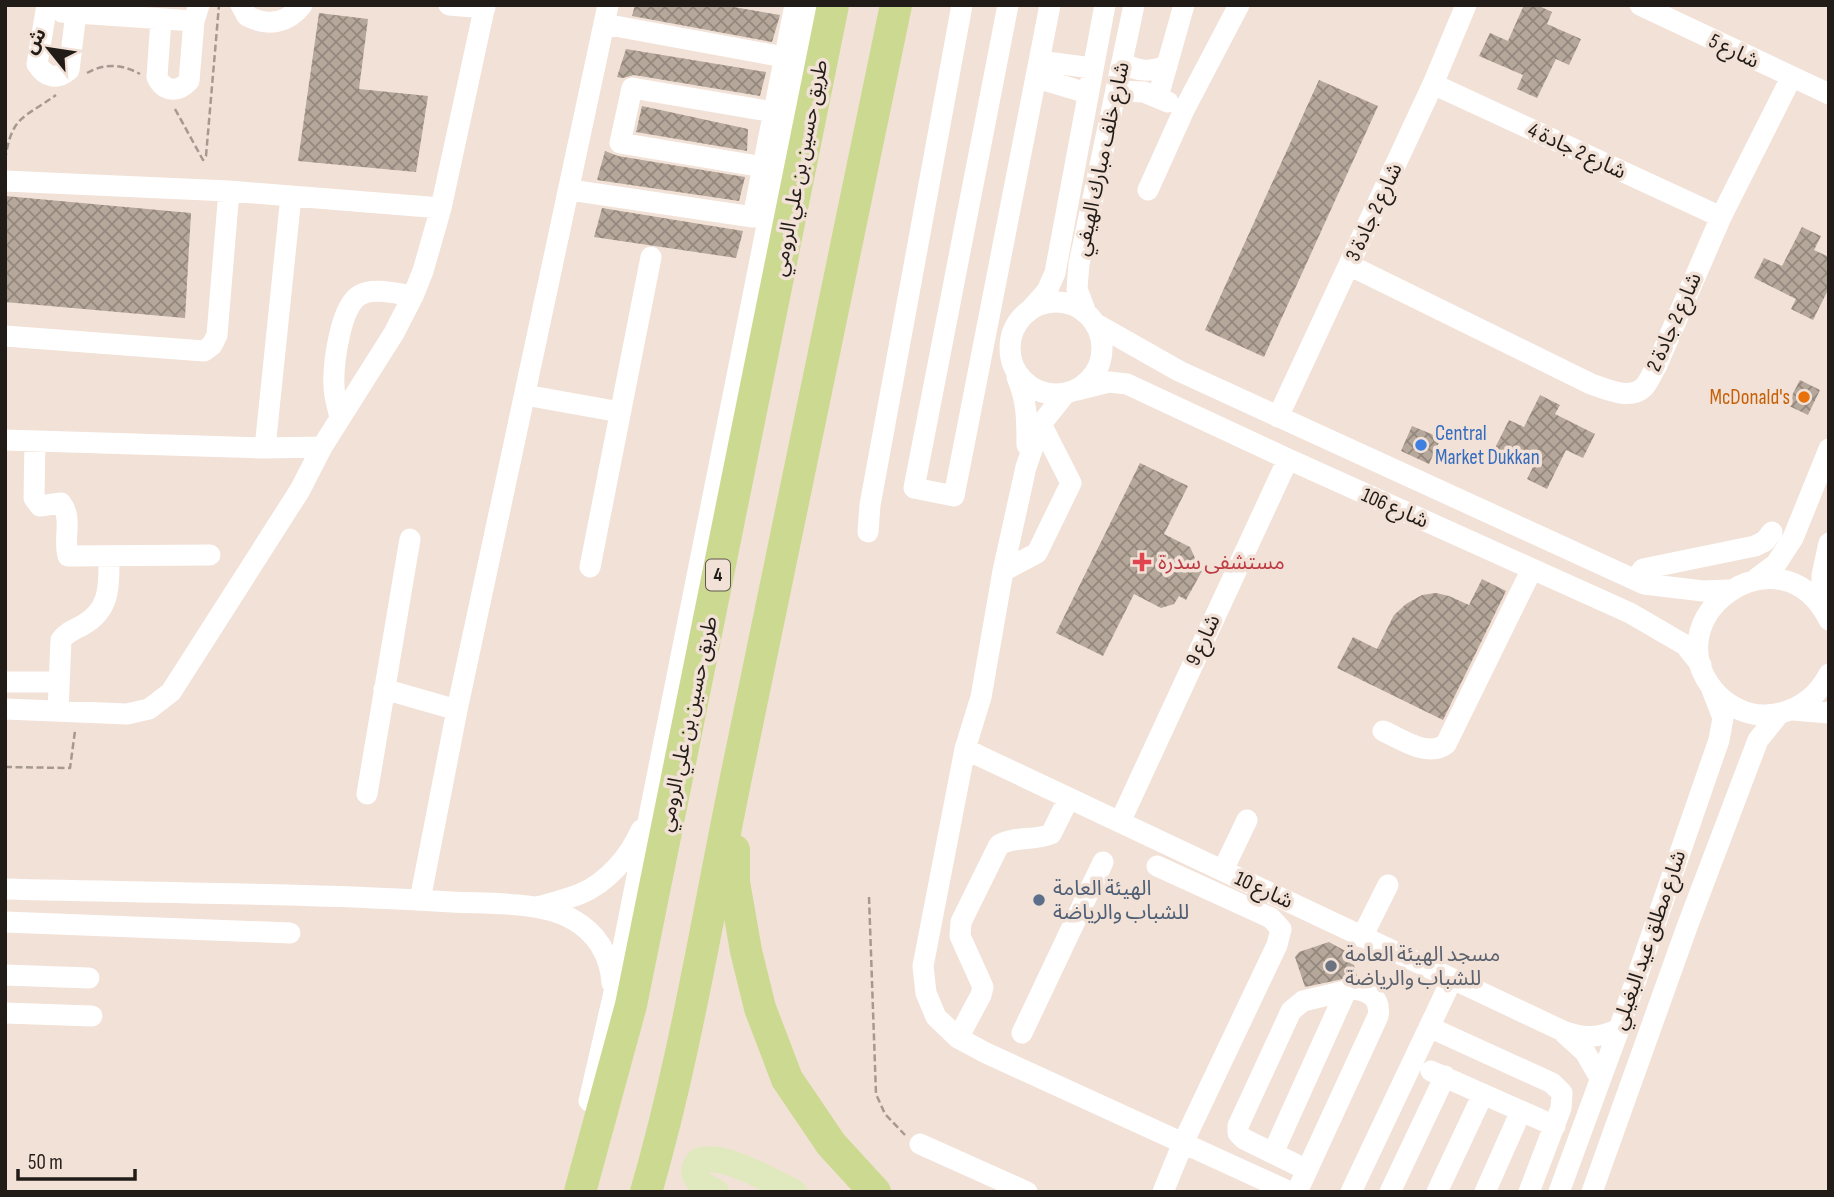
<svg xmlns="http://www.w3.org/2000/svg" width="1834" height="1197" viewBox="0 0 1834 1197" font-family="'Sofia Sans Condensed','Noto Sans Arabic',sans-serif">
<style>
.building{fill:url(#building-cross-hatch)}
.lines{fill:none;stroke-linecap:round;stroke-linejoin:round}
.path{stroke:#a69990;stroke-width:2.5;stroke-dasharray:7 3.5;stroke-linecap:butt}
.minor{stroke:#fff;stroke-width:21}
.major{stroke:#e0e9bd;stroke-width:26}
.highway{stroke:#ccda91;stroke-width:32}
.food-dot{fill:#e8710a;stroke:#f2e1d6;stroke-width:2.5}
.shop-dot{fill:#3f7fe0;stroke:#f2e1d6;stroke-width:2.5}
.health-dot{fill:#e0444e;stroke:#f2e1d6;stroke-width:2.5}
.service-dot{fill:#5c6f8a;stroke:#f2e1d6;stroke-width:2.5}
.worship-dot{fill:#6b7280;stroke:#f2e1d6;stroke-width:2.5}
.labels{text-anchor:middle;dominant-baseline:central;stroke-width:7;stroke-linejoin:round;paint-order:stroke}
.shield{fill:#f2e1d6;stroke:#605751;stroke-width:2}
.shield-label{font-size:19px;font-weight:bold;fill:#221c18}
.street-label{font-size:21px;fill:#221c18;stroke:#f2e1d6}
.food-label{font-size:21px;fill:#c56008;stroke:#f2e1d6;text-anchor:end}
.shop-label{font-size:21px;fill:#366cbe;stroke:#f2e1d6;text-anchor:start}
.health-label{font-size:21px;fill:#be3a42;stroke:#f2e1d6;text-anchor:start}
.service-label{font-size:21px;fill:#4e5e75;stroke:#f2e1d6;text-anchor:start}
.worship-label{font-size:21px;fill:#5b616d;stroke:#f2e1d6;text-anchor:start}
</style>
<defs>
<pattern id="building-cross-hatch" width="8" height="8" patternUnits="userSpaceOnUse" patternTransform="scale(1.75)"><rect width="8" height="8" fill="#b6a79b"/><path d="M0 0l8 8M0 8l8-8" fill="none" stroke="#94877d"/></pattern>
</defs>
<rect width="100%" height="100%" fill="#f2e1d6"/>
<path class="building" d="M635 5H722L780 15 772 42 632 16Z
M1524 5H1537L1552 12 1547 24 1581 39 1569 65 1556 59 1537 98 1517 89 1523 75 1479 56 1490 33 1508 41Z
M319 13 368 19 359 89 428 96 416 172 298 161Z
M626 49 766 72 760 96 634 75 623 78 617 77Z
M1319 80 1378 106 1264 357 1205 330Z
M642 106 748 129 747 151 636 132Z
M605 151 618 156 745 177 739 201 597 180Z
M5 196 191 213 185 318 5 302Z
M602 208 743 231 736 258 594 237Z
M1802 227 1821 236 1814 250 1829 257V288L1813 320 1791 309 1796 299 1754 278 1764 258 1782 266Z
M1800 380 1820 390 1808 415 1787 405Z
M1540 395 1560 405 1555 414 1595 434 1583 458 1566 450 1547 489 1527 479 1533 467 1495 448 1509 420 1524 427Z
M1412 426 1441 438 1429 464 1401 451Z
M1140 463 1188 486 1164 534 1190 547 1195 558 1192 565 1202 571 1186 600 1179 596 1174 604 1161 608 1134 594 1103 656 1056 633Z
M1482 579 1506 591 1443 720 1337 668 1353 637 1377 649 1394 615 1406 604 1422 595 1436 593 1449 596 1469 605Z
M1329 942 1351 954 1357 976 1305 987 1295 957 1299 952Z"/>
<g class="lines">
<path class="path" d="M87 73C105 63 122 64 140 74
M175 109 203 160 206 156 219 5
M5 160C12 115 23 119 56 95
M5 767 70 768 75 731
M869 897 876 1094 885 1114 905 1135"/>
<path class="minor" d="M47 5 37 64C46 78 57 80 69 70L76 13
M241 5 247 16C268 27 288 23 302 5
M449 5 485 8
M1008 5 914 488 954 496 1050 5
M1640 5 1829 94
M62 12 194 21
M161 19 157 77C164 92 178 93 189 81L194 21 199 5
M604 24 784 57
M1039 61 1092 68
M1123 63C1139 72 1149 72 1167 66
M1037 78 1087 93
M1433 84 1721 217
M1117 91 1144 92 1168 102
M1158 97 1184 5
M763 167 620 143 632 88 773 112
M5 181 229 191 441 208
M570 190 753 217 795 5
M1148 190 1184 110 1239 5
M1349 265 1591 384C1606 389 1630 401 1644 387 1649 382 1652 373 1656 367L1721 217 1791 78
M1010 348a46 46 0 1 1 92 0a46 46 0 1 1-92 0Z
M1032 308 1047 291 1055 273 1105 5
M1086 313 1077 289 1079 264 1134 5
M1096 324 1179 371 1644 584 1703 591 1728 590
M5 336 204 351 212 345 217 335 229 191
M1017 377C1027 400 1027 420 1027 445
M1077 390 1109 382 1127 384 1288 459 1630 613 1685 645 1701 665
M1065 394 1041 424 1026 467 1003 571 981 697 965 749 923 966 926 993 936 1017 958 1038 986 1053 1290 1192
M525 395 620 412
M1278 417 1433 84 1466 5
M340 418C338 407 334 397 334 386 333 365 340 306 360 295 375 287 397 294 413 296
M5 440 265 448 322 447
M35 441 34 498 40 506 61 503C73 518 63 538 68 556L210 555
M265 448 291 196
M868 532 870 505 962 5
M590 567 651 257
M1003 571 1037 553 1071 483 1041 424
M1756 579 1776 564 1793 538 1829 449
M1635 580 1643 569 1755 546 1765 541 1772 532
M1822 607V575L1829 543
M1829 620C1781 522 1647 619 1718 695 1730 707 1749 716 1766 715 1795 713 1816 699 1829 674
M5 682H59
M384 689 457 710
M5 709 127 714 149 709 171 692 300 490 322 447 394 333 413 296 423 271 441 208 485 5
M1793 710 1829 713
M58 711 61 640C67 632 74 630 83 625 111 609 109 585 109 557
M1383 731C1402 739 1427 758 1446 744L1532 569
M965 749 1563 1031C1584 1039 1599 1038 1619 1029
M367 794 410 539
M1120 822 1288 459
M1157 866 1271 918 1281 929 1277 945 1183 1143 1163 1192
M1223 870 1247 820
M5 889C154 893 303 893 452 902 487 904 541 901 572 919 597 933 610 954 612 983
M420 900 457 710 608 5
M538 907C552 903 567 899 580 894 607 883 630 856 641 830
M5 922 290 933
M1362 937 1388 885
M5 975 89 978
M5 1013 92 1016
M1429 1027 1552 1083 1562 1093 1561 1108 1529 1192
M1022 1033 1103 862
M1564 1033 1585 1052 1600 1078
M958 1038 981 995 983 987 960 936 961 922 999 845C1014 836 1035 841 1051 834L1069 798
M1431 1071 1555 1126
M589 1101 613 997 811 5
M920 1144 1027 1192
M1273 1153 1346 991
M1297 1192 1378 1016C1381 999 1370 991 1354 989L1303 1001 1291 1011 1238 1126V1133L1244 1139 1307 1170
M1351 1192 1452 979
M1390 1192 1445 1076
M1437 1192 1483 1094
M1485 1192 1521 1111
M1559 1192 1619 1029 1719 740 1723 718 1711 687
M1592 1192 1687 927 1758 740 1779 714"/>
<path class="major" d="M716 1192C702 1185 686 1176 699 1161 723 1152 770 1181 794 1192"/>
<path class="highway" d="M734 850V882L746 951 760 1008 787 1079 831 1144 875 1192
M580 1192 631 1005 833 5
M646 1192C687 1051 709 906 739 763 791 511 843 258 896 5"/>
</g>
<circle class="food-dot" cx="1804" cy="397" r="7"/>
<circle class="shop-dot" cx="1421" cy="445" r="7"/>
<path class="health-dot" d="M1138.5 551.5h7v7h7v7h-7v7h-7v-7h-7v-7h7z"/>
<circle class="service-dot" cx="1039" cy="900" r="7"/>
<circle class="worship-dot" cx="1331" cy="966" r="7"/>
<g class="labels">
<rect class="shield" x="706" y="559.5" width="24" height="31" rx="5"/>
<g class="shield-label">
<text x="718" y="575">4</text>
</g>
<g class="street-label">
<text transform="translate(1734 51) rotate(26)">شارع 5</text>
<text transform="translate(1577 151) rotate(25)">شارع 2 جادة 4</text>
<text transform="translate(1102 159) rotate(-78)">شارع خلف مبارك الهيفي</text>
<text transform="translate(800 168) rotate(-79)">طريق حسين بن علي الرومي</text>
<text transform="translate(1374 212) rotate(-65)">شارع 2 جادة 3</text>
<text transform="translate(1674 322) rotate(-66)">شارع 2 جادة 2</text>
<text transform="translate(1395 508) rotate(24)">شارع 106</text>
<text transform="translate(1203 640) rotate(-65)">شارع 9</text>
<text transform="translate(688 724) rotate(-78)">طريق حسين بن علي الرومي</text>
<text transform="translate(1264 890) rotate(25)">شارع 10</text>
<text transform="translate(1649 940) rotate(-71)">شارع مطلق عيد البغيلي</text>
</g>
<g class="food-label">
<text x="1790" y="397">McDonald's</text>
</g>
<g class="shop-label">
<text x="1435" y="433">Central<tspan x="1435" dy="24">Market Dukkan</tspan></text>
</g>
<g class="health-label">
<text x="1158" y="562">مستشفى سدرة</text>
</g>
<g class="service-label">
<text x="1053" y="888">الهيئة العامة<tspan x="1053" dy="24">للشباب والرياضة</tspan></text>
</g>
<g class="worship-label">
<text x="1345" y="954">مسجد الهيئة العامة<tspan x="1345" dy="24">للشباب والرياضة</tspan></text>
</g>
</g>
<rect width="1834" height="1197" fill="none" stroke="#221c18" stroke-width="14"/>
<g transform="translate(49 49) rotate(300)" stroke="#f2e1d6" stroke-width="5" paint-order="stroke">
<path d="M0-5L12 26L0 18L-12 26Z" fill="#221c18"/>
<text y="-10" font-size="19" font-weight="bold" text-anchor="middle" fill="#221c18">ش</text>
</g>
<path d="M18 1169v10h117v-10" fill="none" stroke="#221c18" stroke-width="3.5"/>
<text x="28" y="1169" font-size="21" fill="#221c18" stroke="#f2e1d6" stroke-width="5" paint-order="stroke">50 m</text>
</svg>
